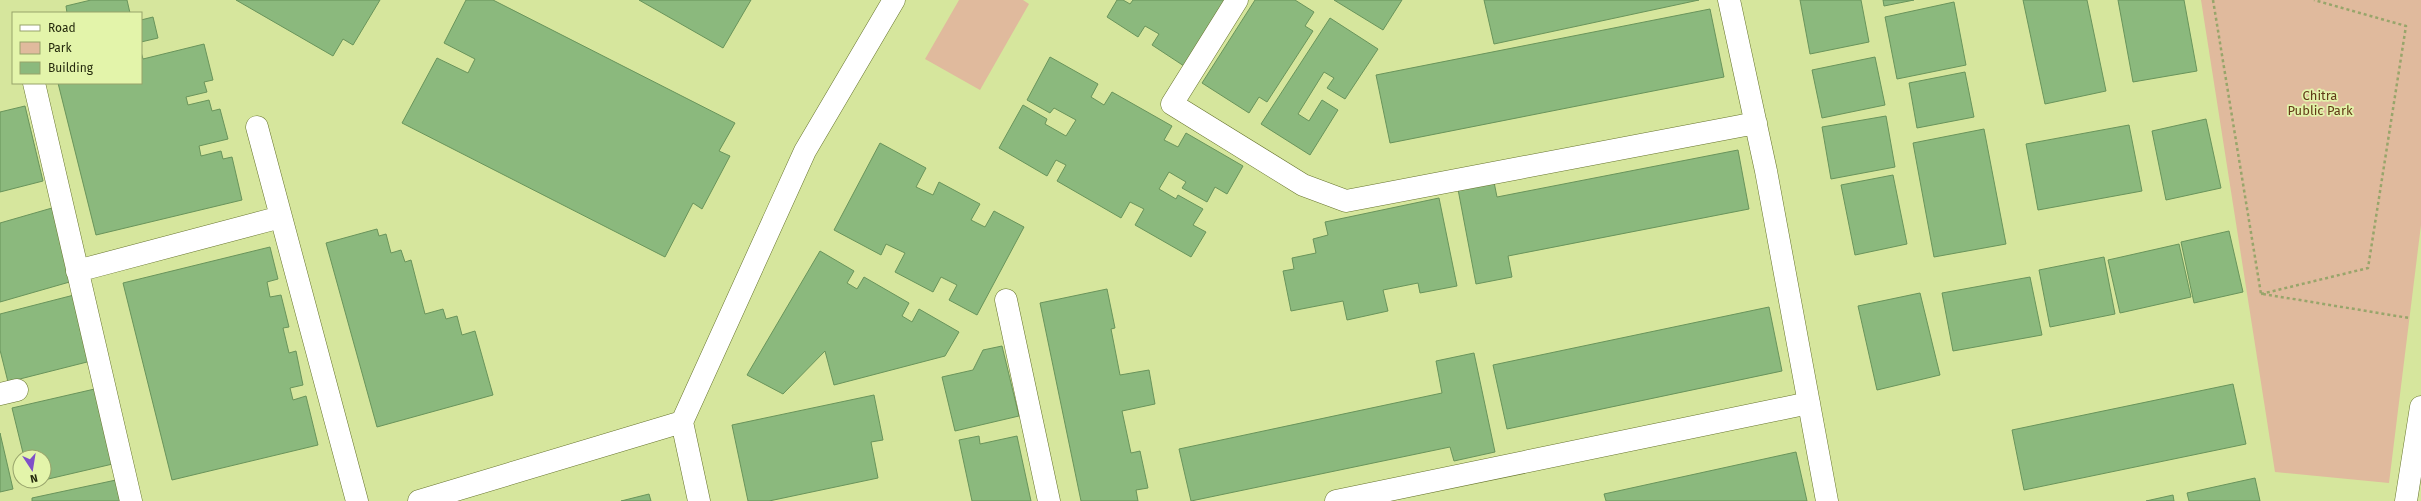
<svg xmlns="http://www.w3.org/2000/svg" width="2421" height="501" viewBox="0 0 2421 501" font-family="'Fira Sans',sans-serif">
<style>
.green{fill:#e0ba9d}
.building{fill:#8bb97d;stroke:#69945b}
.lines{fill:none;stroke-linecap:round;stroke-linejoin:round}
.minor-casing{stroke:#67742d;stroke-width:23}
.path{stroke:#98a56b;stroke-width:2.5;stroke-dasharray:3 3;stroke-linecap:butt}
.minor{stroke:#fff;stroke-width:22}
.labels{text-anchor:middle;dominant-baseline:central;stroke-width:3.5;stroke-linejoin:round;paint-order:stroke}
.park-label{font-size:13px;fill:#623a17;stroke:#e3f4aa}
</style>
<rect width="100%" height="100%" fill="#d6e69d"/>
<path class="green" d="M959 0H1023L1029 4 980 90 925 59Z
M2201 0H2421V225L2389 483 2275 472Z"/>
<path class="building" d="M91 0H127L130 13H67L66 6Z
M236 0H380L353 45 343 39 333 56Z
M466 0H493L735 123 719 151 730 156 702 209 693 203 665 257 402 123 437 58 468 73 475 59 444 43Z
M639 0H751L723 48Z
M1117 0H1123L1130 4 1133 0H1231L1187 68 1152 45 1159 34 1145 26 1138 37 1107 17Z
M1255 0H1295L1314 12 1305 26 1313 31 1267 102 1259 97 1249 113 1202 83Z
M1334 0H1402L1383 30Z
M1484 0H1699L1494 44Z
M1800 0H1861L1869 42 1810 54Z
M1883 0H1914L1884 6Z
M2023 0H2087L2106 91 2045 104Z
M2118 0H2184L2197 71 2133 82Z
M1954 2 1966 65 1897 79 1885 17Z
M1710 9 1724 77 1390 143 1376 75Z
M153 17 158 38 141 42V20Z
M1330 18 1378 49 1345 99 1327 88 1334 78 1324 72 1298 114 1309 121 1322 100 1338 110 1310 155 1261 124Z
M204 44 213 80 204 82 207 92 186 97 188 105 209 100 212 111 220 109 228 139 199 146 201 156 221 151 223 159 232 157 242 200 96 235 58 83H141V52L143 59Z
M1050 57 1098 84 1091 97 1104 105 1112 92 1172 126 1164 140 1178 147 1186 133 1243 166 1227 194 1215 187 1207 202 1182 188 1186 182 1169 172 1159 189 1176 199 1178 195 1203 209 1193 225 1206 232 1191 257 1135 225 1144 209 1130 202 1121 218 1057 181 1066 165 1056 160 1047 176 999 148 1023 105 1047 119 1045 124 1066 136 1076 120 1054 108 1050 113 1027 100Z
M1875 57 1885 105 1822 118 1812 70Z
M1965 72 1974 117 1917 128 1909 83Z
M25 106 43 181 0 192V112Z
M1886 116 1895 167 1831 179 1822 127Z
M2206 119 2221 188 2166 200 2152 131Z
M2129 125 2142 191 2038 210 2026 144Z
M1984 129 2006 244 1934 257 1913 143Z
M880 143 926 168 916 187 933 195 939 182 980 204 971 220 985 227 994 211 1024 227 977 315 949 300 957 285 941 277 933 292 895 272 905 253 886 244 881 255 834 230Z
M1738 150 1749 209 1508 256 1512 277 1476 284 1457 184 1493 177 1497 197Z
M1893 175 1907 244 1855 255 1841 185Z
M1439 198 1457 286 1420 293 1418 283 1383 290 1388 311 1347 320 1343 301 1291 311 1283 271 1294 269 1292 258 1316 253 1313 239 1328 235 1325 222Z
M52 208 73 281 0 302V223Z
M377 229 379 236 386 234 391 253 401 250 405 262 411 260 425 314 443 309 446 319 457 316 462 335 475 331 493 395 377 427 326 243Z
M2229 231 2243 292 2194 303 2181 242Z
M2179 244 2191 297 2120 313 2108 260Z
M270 247 278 279 267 282 270 297 281 295 289 327 283 328 289 353 296 351 303 385 290 388 293 400 306 396 318 445 172 480 123 283Z
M820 251 854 271 847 283 857 289 864 277 909 303 902 316 912 322 919 309 959 332 945 356 834 385 825 351 783 394 747 375Z
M2104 257 2115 314 2050 327 2039 270Z
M2030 277 2042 335 1953 351 1942 293Z
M1107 289 1115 328 1111 329 1120 375 1149 370 1155 404 1122 411 1131 453 1140 451 1148 488 1136 490 1138 501H1081L1040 303Z
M1920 293 1940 375 1877 390 1858 306Z
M74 295 91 361 8 382 0 350V314Z
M1769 307 1782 371 1507 429 1493 365Z
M1002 346 1019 416 955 431 942 377 973 370 983 350Z
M1474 353 1495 452 1454 461 1450 447 1191 501 1179 449 1442 393 1436 361Z
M2233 384 2246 444 2024 490 2012 430Z
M99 388 117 463 44 480V457H24L12 408Z
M874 395 883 440 871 442 878 478 769 501H748L732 425Z
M0 433 13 489 0 492Z
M979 436 980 444 1017 436 1031 501H972L959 440Z
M1796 452 1807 501H1606L1604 494Z
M2255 478 2260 501H2189L2187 493Z
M116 480 120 501H32V498Z
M649 494 651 501H621Z
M2173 495 2174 501H2146Z"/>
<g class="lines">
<defs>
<path id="minor" d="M1237 0 1172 104 1303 185 1346 201 1756 123
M1729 0 1766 171 1827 501
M34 83 131 501
M257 127 357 501
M77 271 281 217
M1006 300 1049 501
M0 394 17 390
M682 422 699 501
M419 501 682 422 805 151 894 0
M1336 501 1809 403
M2406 501 2421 407"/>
</defs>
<use href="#minor" class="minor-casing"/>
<path class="path" d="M2213 0 2261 294
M2261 294 2368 268 2406 26 2314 0
M2263 294 2409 318"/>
<use href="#minor" class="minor"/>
</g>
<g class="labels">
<g class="park-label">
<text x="2320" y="95">Chitra<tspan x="2320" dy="15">Public Park</tspan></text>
</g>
</g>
<rect x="12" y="12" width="130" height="72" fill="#e3f4aa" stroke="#97a36b"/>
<rect x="20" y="25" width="20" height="6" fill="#ffffff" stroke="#97a36b"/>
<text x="48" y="32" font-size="12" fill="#252a0d">Road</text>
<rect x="20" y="42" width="20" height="12" fill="#e0ba9d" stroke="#97a36b"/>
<text x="48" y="52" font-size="12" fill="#252a0d">Park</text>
<rect x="20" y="62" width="20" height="12" fill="#8bb97d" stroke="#97a36b"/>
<text x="48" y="72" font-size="12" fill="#252a0d">Building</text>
<g transform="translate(32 469) rotate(168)"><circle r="19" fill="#e3f4aa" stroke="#97a36b"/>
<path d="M0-3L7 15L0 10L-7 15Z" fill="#7f50c8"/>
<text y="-6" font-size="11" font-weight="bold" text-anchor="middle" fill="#252a0d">N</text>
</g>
</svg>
